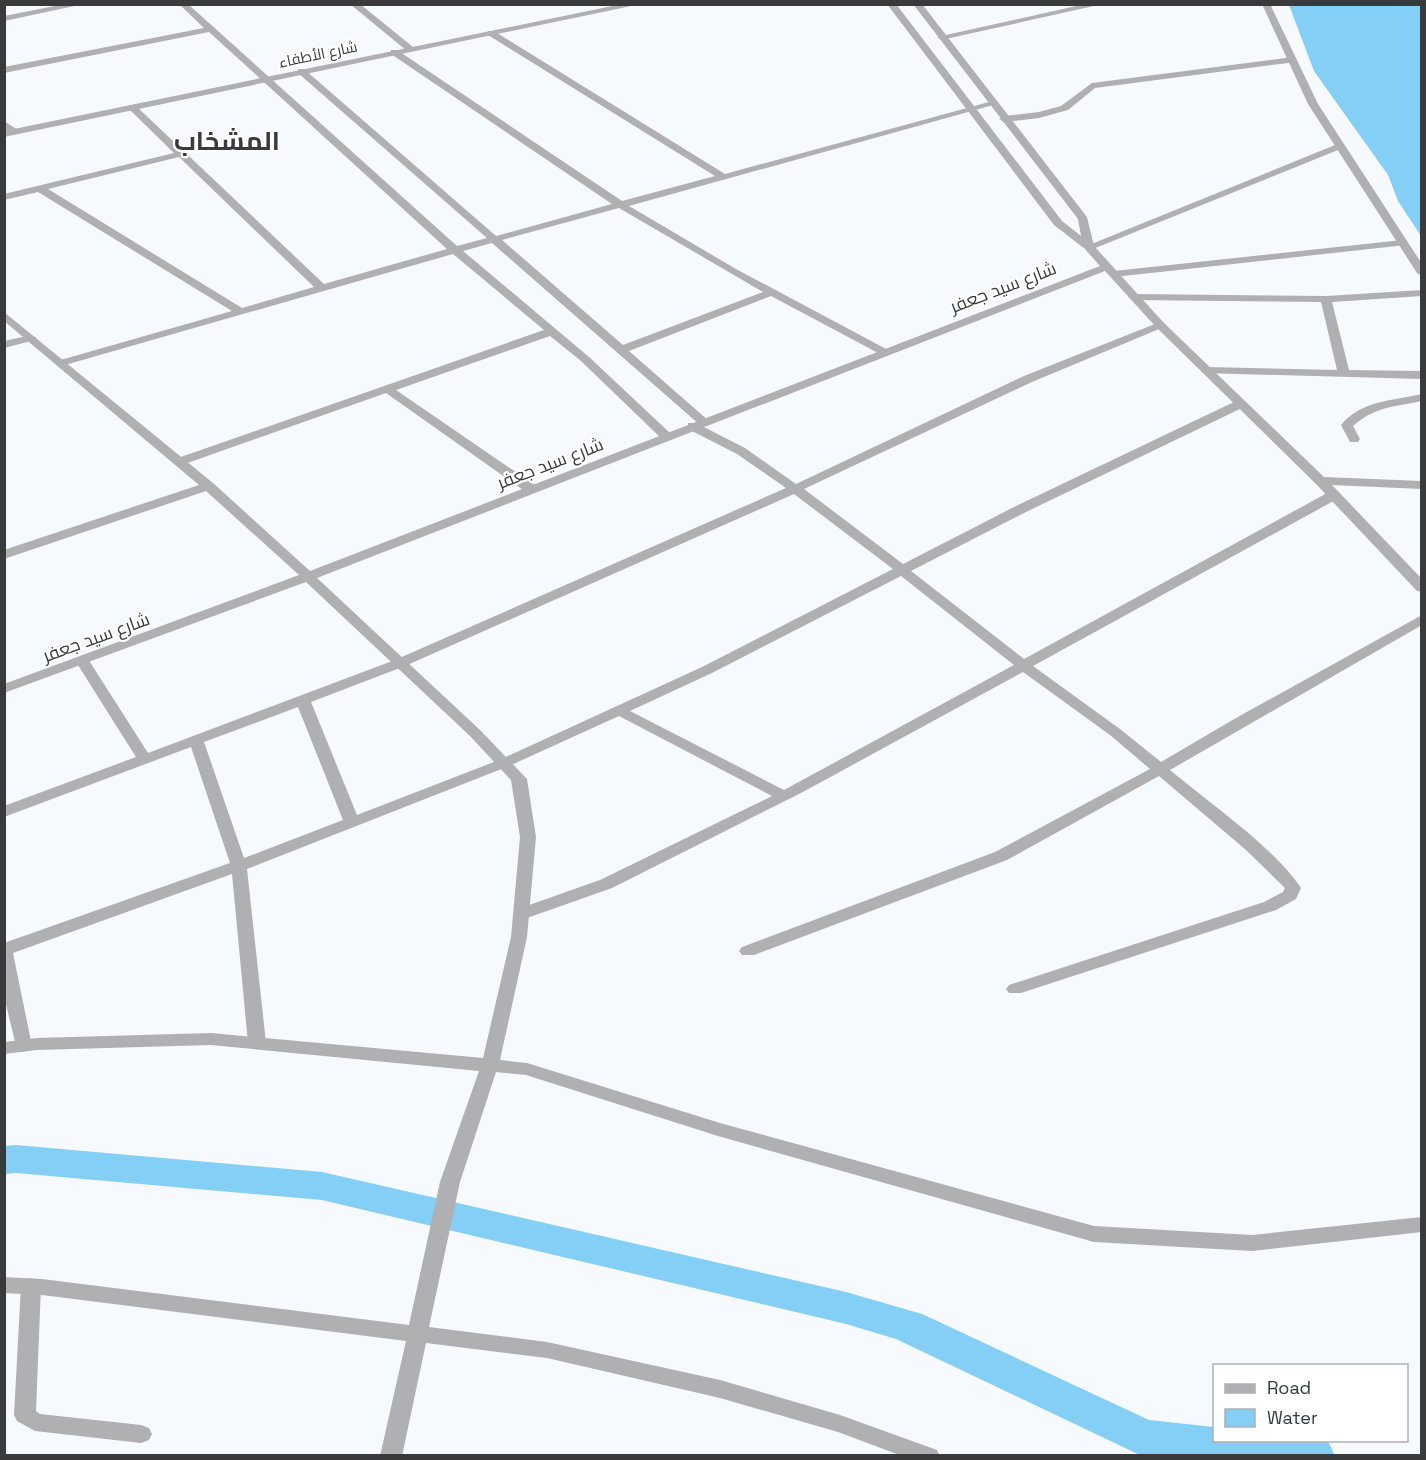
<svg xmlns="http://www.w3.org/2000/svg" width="1426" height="1460" viewBox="0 0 1426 1460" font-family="'Space Grotesk',Cairo,sans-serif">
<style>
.water{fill:#83cff6}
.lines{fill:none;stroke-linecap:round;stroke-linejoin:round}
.canal{fill:#83cff6;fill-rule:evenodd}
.service{fill:#b0b0b2;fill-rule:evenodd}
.minor{fill:#b0b0b2;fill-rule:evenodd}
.tertiary{fill:#b0b0b2;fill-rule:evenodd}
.labels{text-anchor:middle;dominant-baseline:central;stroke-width:4.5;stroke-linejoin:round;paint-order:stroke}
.far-street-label{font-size:15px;fill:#383a3b;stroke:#fff}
.street-label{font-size:18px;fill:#383a3b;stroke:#fff}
.far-town-label{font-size:26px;font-weight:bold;fill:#383a3b;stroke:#fff}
</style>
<rect width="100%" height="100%" fill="#f6f9fd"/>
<path class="water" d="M1289 5H1421V236L1398 201 1388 175 1314 71Z"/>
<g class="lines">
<path class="canal" d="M16 1145 322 1172 846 1292 922 1314 1149 1420 1214 1427V1440H1322L1329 1443 1335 1456H1142L896 1339 846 1324 322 1200 16 1173 4 1174V1146Z"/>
<path class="service" d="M1422 394V401C1394 407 1376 406 1353 426L1360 439 1358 442H1350L1341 425C1362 400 1392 401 1422 394Z"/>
<path class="minor" d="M65 4H84L4 21V16Z
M179 4H188L457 246 487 238 298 73V69H304L496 236 612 204 391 54V50H397L622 201 715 176 488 35V31H494L725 174 989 102 997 104 629 206 736 269 888 350V354H880L771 296 629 351 710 422 708 425H700L492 243 463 251 589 357 670 433 672 436 670 439H662L581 361 550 336 396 390 536 486 537 489 536 492H526L386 393 179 466 173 462 175 459 544 330 453 254 65 365H57V361L232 311 38 192 4 200V194L174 153 129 109V105H135L324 284 447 249 209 32 4 73V67L204 28ZM179 157 314 287 242 308 48 189ZM619 208 763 292 623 345 502 240Z
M350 4H360L413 47V51H407Z
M1085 4H1103L941 40 937 37Z
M1293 57 1297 60 1296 62 1095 88 1068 110 1039 118 1004 122 999 119 1004 116 1039 112 1061 106 1092 83Z
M4 121 18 130V134H12L4 129Z
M1340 143 1345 146 1343 148 1093 249 1089 250 1084 247Z
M1402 240 1406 241V245L1114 277 1109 274 1114 271Z
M1422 290V296L1332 302 1349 370 1422 371V379L1203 373 1201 371 1207 367 1337 370 1321 302 1134 300 1128 297 1134 294 1326 296Z
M1160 322 1166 325 1164 327 1032 382 804 489 903 564 1016 506 1236 401H1244V407L1026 512 911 571 1024 659 1329 492H1339L1340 495 1339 498 1033 666 1120 729 1161 762 1236 718 1422 615V625L1170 770C1208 802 1275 848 1301 888L1296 899 1276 910 1021 993H1009L1006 989 1009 985 1264 902 1283 892 1285 888 1246 850 1159 776 1007 860 754 955H742L739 951 742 947 995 852 1150 769 1110 735 1023 672 801 793 612 888 527 918H515L513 914 515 910 600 880 772 796 619 716 509 766 247 869 266 1043 263 1047 257 1049 251 1047 248 1043 232 874 13 953 32 1046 29 1050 23 1052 17 1050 4 996V943L230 863 191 747 4 817V806L136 757 76 662 78 659H88L148 753 395 660 786 488 737 454 688 429V423H696L745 448 796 484 1024 376ZM794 494 893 569 702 667 499 760 357 815 311 702 405 666ZM901 576 1014 665 784 790 630 711 712 673ZM298 707 343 820 244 858 204 742Z
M31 335 37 338 35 340 4 348V341Z
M31 1278 38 1280 41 1286 36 1411 40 1414 141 1425 149 1428 152 1434 149 1440 141 1443 35 1431 17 1421 14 1415 21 1286 24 1280Z"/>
<path class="tertiary" d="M622 4H641L4 137V131Z
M887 4H896L1062 221 1081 236 1078 219 913 4H922L1087 217 1094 246 1164 323 1324 477 1422 481V489L1332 485 1422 579V592L1417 591 1316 484 1156 327 1105 271 317 578 480 730 527 779 536 837 527 937 500 1060 527 1063 720 1123 1094 1226 1252 1235 1422 1217V1232L1252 1251 1094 1242 718 1136 526 1075 496 1072 460 1182 429 1327 547 1342 720 1380 840 1415 937 1450 940 1456H902L838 1432 720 1398 547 1358 426 1343 402 1456H380L406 1341 42 1295 4 1293V1277L42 1279 409 1325 440 1182 479 1071 211 1045 37 1050 4 1054V1042L37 1038 211 1033 483 1058 511 937 520 837 511 780 470 736 306 582 4 693V684L299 575 206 491 4 559V550L199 485 4 321V312L213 483 310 571 1100 266 1085 249 1054 225Z
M1262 4H1270L1318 104 1422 264V276L1417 273 1308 104Z"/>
</g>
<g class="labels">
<g class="far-street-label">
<text transform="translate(318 54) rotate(-12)">شارع الأطفاء</text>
</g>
<g class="street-label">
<text transform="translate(1003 287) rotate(-21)">شارع سيد جعفر</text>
<text transform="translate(550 463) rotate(-21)">شارع سيد جعفر</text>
<text transform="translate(96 637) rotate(-20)">شارع سيد جعفر</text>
</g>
<g class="far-town-label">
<text x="227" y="141">المشخاب</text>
</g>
</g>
<rect width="1426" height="1460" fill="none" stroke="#383a3b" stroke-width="12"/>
<rect x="1213" y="1364" width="195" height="78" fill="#ffffff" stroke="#afb0b1" stroke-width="1.5"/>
<rect x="1225" y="1384" width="30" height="9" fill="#b0b0b2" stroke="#afb0b1" stroke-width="1.5"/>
<text x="1267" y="1394" font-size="18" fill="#383a3b">Road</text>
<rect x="1225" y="1409" width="30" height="18" fill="#83cff6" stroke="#afb0b1" stroke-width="1.5"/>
<text x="1267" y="1424" font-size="18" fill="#383a3b">Water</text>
</svg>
